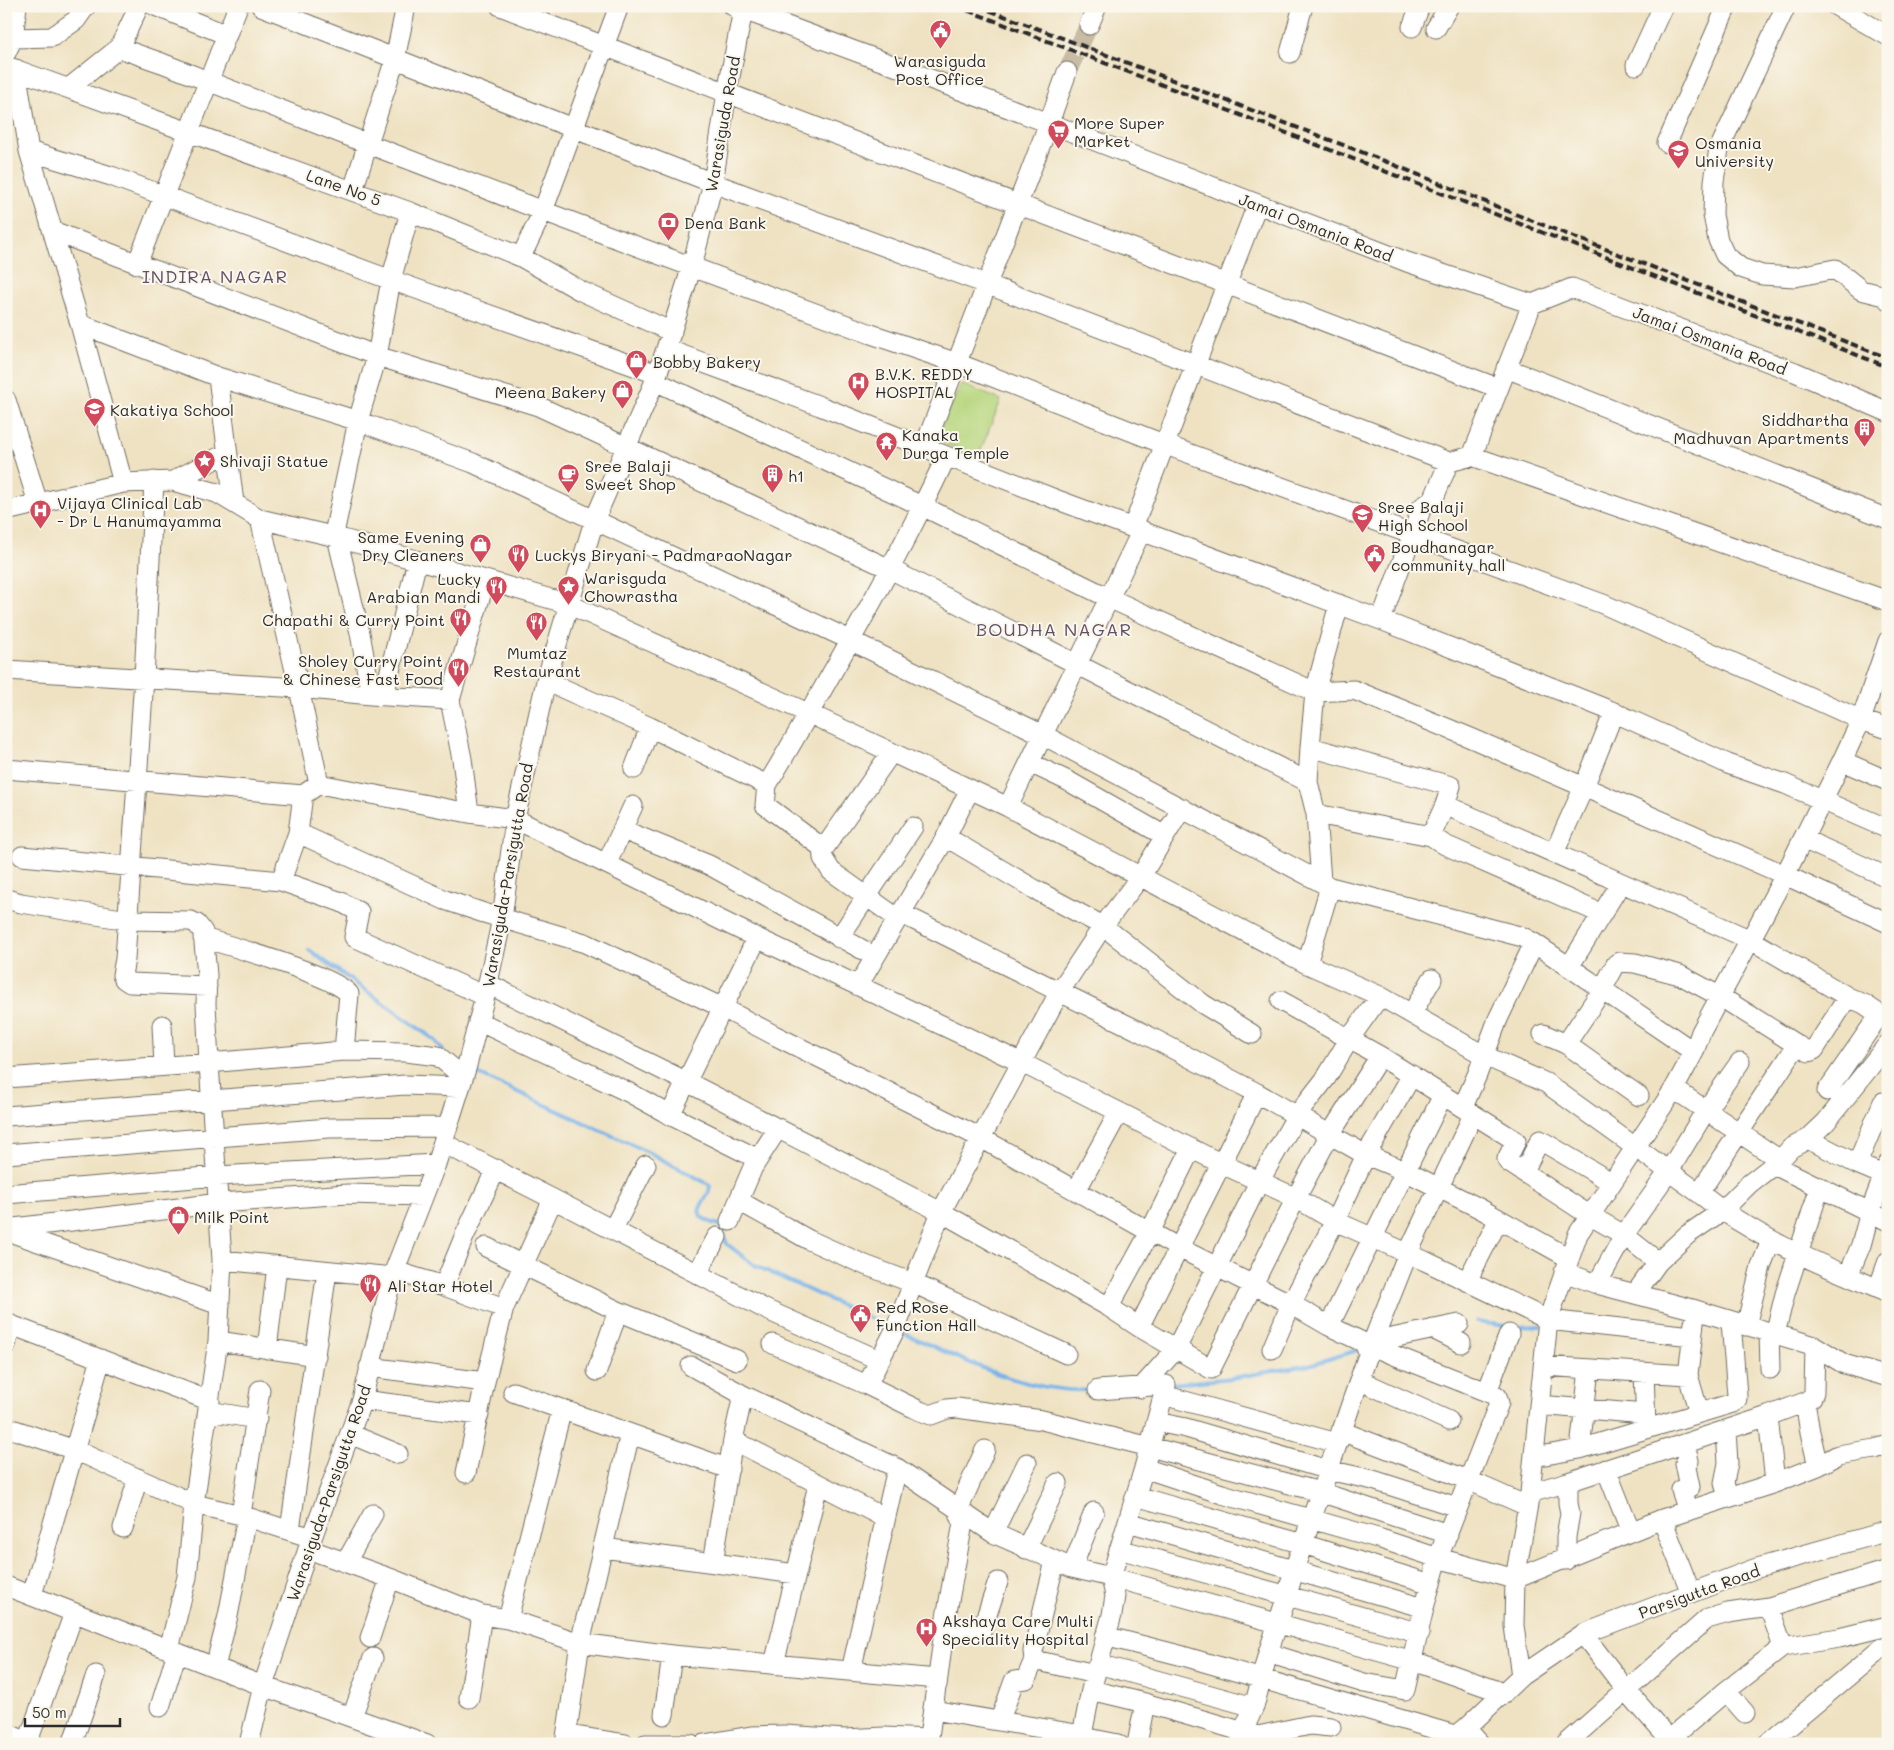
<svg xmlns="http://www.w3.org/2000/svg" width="1894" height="1750" viewBox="0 0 1894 1750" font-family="Mali,sans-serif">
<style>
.green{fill:#b5d57c;stroke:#708054}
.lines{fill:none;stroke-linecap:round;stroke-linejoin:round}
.stream{stroke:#78b3e9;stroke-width:4}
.minor-tunnel{stroke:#c8bda4;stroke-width:19;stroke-dasharray:19 9;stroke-linecap:butt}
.minor-casing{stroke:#706b60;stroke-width:21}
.minor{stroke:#fff;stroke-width:19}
.rail{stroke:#2b2b2b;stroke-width:4;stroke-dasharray:8 4;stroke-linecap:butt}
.labels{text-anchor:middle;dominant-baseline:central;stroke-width:4;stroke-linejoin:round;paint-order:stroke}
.poi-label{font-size:16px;fill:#2b2b2b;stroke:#fbf7ec;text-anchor:start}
.street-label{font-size:16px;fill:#2b2b2b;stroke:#fbf7ec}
.neighbourhood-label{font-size:18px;letter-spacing:1px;fill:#615269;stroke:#fbf7ec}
</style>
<rect width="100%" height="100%" fill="#fbf7ec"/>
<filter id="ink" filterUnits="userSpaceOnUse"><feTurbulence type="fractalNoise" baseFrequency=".02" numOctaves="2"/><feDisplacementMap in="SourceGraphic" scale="10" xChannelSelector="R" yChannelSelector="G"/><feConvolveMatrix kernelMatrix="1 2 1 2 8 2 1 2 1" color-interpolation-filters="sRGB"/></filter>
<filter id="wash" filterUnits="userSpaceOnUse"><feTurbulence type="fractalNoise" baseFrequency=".0096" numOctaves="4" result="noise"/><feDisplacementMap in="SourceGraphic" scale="20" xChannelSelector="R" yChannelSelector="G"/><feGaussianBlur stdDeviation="1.12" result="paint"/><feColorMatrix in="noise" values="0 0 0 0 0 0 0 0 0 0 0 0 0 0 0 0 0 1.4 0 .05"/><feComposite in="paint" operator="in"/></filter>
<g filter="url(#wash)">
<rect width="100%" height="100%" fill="#efe2c2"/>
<path class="green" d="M961 384 1001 400 978 457 936 440 940 429Z"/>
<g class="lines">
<path class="stream" d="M309 950 432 1038 443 1050
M476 1073 652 1154 710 1185 709 1192 699 1210 701 1217 712 1223 720 1225 727 1244 754 1265 891 1328
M1477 1322 1513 1327 1541 1326
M901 1332C963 1359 1024 1394 1093 1390
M1172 1384 1232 1378 1309 1365 1358 1350"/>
</g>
</g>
<g filter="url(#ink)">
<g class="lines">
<path class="minor-tunnel" d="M1067 72 1089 25"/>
<defs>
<path id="minor" d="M139 6 119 48 162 63 368 144 543 211 871 334 957 363 1166 445 1603 604 1861 720 1888 729
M155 6 227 35
M261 6 713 183 986 284 1449 462
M500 6 1498 388
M733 6 1049 123 1407 262 1532 304 1572 288 1795 372 1888 412
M1786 6 1719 149 1714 181 1713 215 1718 240 1725 255 1741 268 1762 275 1795 277 1835 269 1861 290 1885 296 1888 300
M1836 6 1888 36
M1089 25 1097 6
M1412 27 1420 6
M1436 28 1449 6
M13 38 52 37 76 20 86 6
M6 53 13 38 17 6
M1290 53 1303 6
M1636 65 1663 6
M6 66 410 212 521 257 581 291 672 332
M16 69 29 151 80 324 123 483
M69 88 119 48
M1667 143 1727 6
M29 151 111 176 391 280 657 374
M353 190 395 59 406 6
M53 231 377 356 538 406 890 569 1308 782
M521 257 543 211 619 6
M137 264 238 6
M80 324 218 377 358 421 473 463 850 640 1043 735 1330 887 1523 937 1534 943 1694 1052
M666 349 820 406 1055 499 1381 620 1609 710 1728 764 1785 784 1888 829
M1506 368 1888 519
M218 377 234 503
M655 381 924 507 1111 599 1315 692 1354 690 1471 738 1584 787 1785 875 1888 923
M6 400 38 503
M924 448 1049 123 1067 72
M1472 456 1888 601
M154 481 144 678 125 959 122 975 124 979 130 983 207 986
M173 481 227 453
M6 511 123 483 173 481 217 493 260 519 336 537 568 604 810 714 1008 807 1307 964 1380 996 1485 1056 1546 1083 1699 1193C1756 1239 1822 1265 1888 1293
M260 519 299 688 319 784 469 813 515 819 757 938 1022 1063 1222 1164 1296 1198 1335 1221 1425 1261 1548 1320 1692 1336
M1133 527 1257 205
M1381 620 1422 507 1433 500 1449 462 1472 456 1532 304
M6 670 299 688 371 695 450 700
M546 681 650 727 767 785C797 736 824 686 853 636 886 577 918 518 946 457
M371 695 360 633 335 529 358 421 377 356 391 280 410 212
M384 695 417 561
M1310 747 1451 786 1445 805 1431 836
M1842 761 1888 781
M1030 763 1068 781 1165 836
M6 769 303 795 319 784
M634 769 650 727
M767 785 765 805 820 846 825 847 891 753
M1445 805 1751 940 1848 997 1864 1004 1888 1020
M1008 807 1142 530
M469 813 462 759 450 700 485 581
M1316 814 1431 836 1445 845 1602 914
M623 830 709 865 874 956
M298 833 445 900 484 913 585 943 723 1008 774 1035 981 1138 1179 1248 1291 1304 1329 1326 1371 1346 1497 1396 1499 1403 1438 1558 1424 1608 1405 1690 1364 1683 1268 1653
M946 837 1034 889 1103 926 1203 1004 1252 1034
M1803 839 1887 877
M822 847 823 858 831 871 897 918
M1554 853 1584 787 1614 712
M22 856 281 881 341 902 359 912 354 937 485 996
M607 863 633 806
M281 881 298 833 303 795
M1321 881 1316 814 1308 782 1310 747 1315 692 1339 604
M6 899 21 903 128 920 191 921 197 924 203 932 207 975 206 1004 209 1063 222 1260 218 1341 194 1504 187 1577 169 1649
M900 913 1137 1030 1257 1093 1366 1155 1405 1171 1479 1208 1569 1258
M203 938C228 945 338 977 349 994L344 1051
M839 938 913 827
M1307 964 1330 887
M1569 967 1621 883
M488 984 687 1082 941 1212 1109 1307 1139 1327 1211 1369 1296 1198 1329 1136 1380 1056
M858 986 946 837 970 789
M1281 1001 1380 1056 1516 1141 1507 1159 1508 1162 1589 1215 1624 1235 1658 1262
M1412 1013 1432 979
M478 1021 630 1093 670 1115 758 1159
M162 1025 164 1065
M1543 1034 1566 1044 1639 1096
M1566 1044 1602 990 1616 964 1619 962 1635 963 1680 975 1721 997 1797 1045 1699 1193
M1797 1045 1809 1052 1814 1050 1848 997
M6 1078 209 1063 344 1051 406 1052 438 1056 462 1076
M1674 1089 1780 1160
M1827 1091 1880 1014
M1463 1107 1477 1075 1498 1019 1534 943
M670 1115 757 938
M6 1116 405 1085 460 1087
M1808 1139 1857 1164 1888 1177
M6 1154 329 1128 448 1127
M1857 1164 1883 1102 1888 1104
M1774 1165 1888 1221
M1524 1171 1540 1140 1611 1182
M1076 1191 1119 1112
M6 1194 218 1176 436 1164
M553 1199 767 1310 879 1360
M739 1201 809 1240 865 1265 913 1283 1066 1354
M730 1221 753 1167 778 1128
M6 1229 220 1203 348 1194 423 1196
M613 1229 646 1165
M7 1231 220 1305
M486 1247 618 1311 737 1360
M222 1260 392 1277
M395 1271 444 1286 504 1308 553 1199 443 1143
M1564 1272 1597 1284 1696 1310 1815 1346 1844 1364 1888 1377
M697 1274 717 1237
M1848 1276 1861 1245 1870 1212 1888 1164
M1467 1281 1499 1219
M1597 1284 1624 1235 1669 1171 1706 1110 1740 1062
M444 1286 464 1237 496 1169
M1878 1289 1888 1261
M1635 1294 1658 1262 1687 1235 1722 1211 1749 1184 1780 1160 1791 1148 1808 1139 1826 1122 1888 1044
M1109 1307 1150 1232 1191 1149
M6 1323 210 1401
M1694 1323 1688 1375 1699 1413
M1329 1326 1443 1095
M1746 1326 1761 1266 1771 1241
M1139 1327 1257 1093
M1433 1329 1461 1343
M1769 1332 1770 1369
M1775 1334 1785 1294 1820 1187
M218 1341 316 1356
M773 1344 867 1385 920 1411 931 1415 947 1409 957 1408 1042 1420 1150 1447 1320 1492 1448 1534
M6 1345 11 1325
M1366 1348 1387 1339 1459 1324
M267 1349 277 1266
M1272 1349 1291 1304 1335 1221 1366 1155 1412 1075
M691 1366 743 1395 897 1468 993 1533 1072 1568 1111 1577 1413 1661 1504 1693
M1543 1366 1688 1375
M369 1367 485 1382
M597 1371 618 1311
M1644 1373 1646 1426
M1359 1380 1449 1421
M867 1385 895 1330 941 1212 1060 991 1103 926 1141 876 1182 808
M1141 1388 1176 1349 1259 1182 1297 1115 1326 1078 1350 1038 1380 996
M1098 1390 1152 1386
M513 1392 729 1469
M1487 1392 1509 1334
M1163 1395 1337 1443
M362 1400 479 1415
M1805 1402 1810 1432 1818 1466
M1539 1405 1645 1414
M208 1411 257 1419
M1768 1416 1775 1483
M1156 1422 1186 1428 1328 1470 1373 1480 1457 1507
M6 1427 75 1450 194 1504 241 1515 312 1538
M1726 1430 1728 1463 1724 1483 1728 1497
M1341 1431 1468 1480 1527 1506
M350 1434 398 1454
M733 1440 885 1518
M1685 1444 1689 1461 1685 1463 1690 1487 1681 1490 1688 1511
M1580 1449 1589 1369
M1534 1457 1580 1449 1733 1403 1737 1399V1395L1731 1322
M1144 1468 1222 1494 1381 1539 1438 1558 1515 1579 1662 1519 1775 1483 1818 1466 1838 1455 1875 1449 1888 1445
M1606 1469 1631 1532
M466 1473 485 1382 504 1308
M1530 1493 1568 1482 1768 1416 1805 1402 1812 1397 1814 1392 1815 1346
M1136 1496 1303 1544 1431 1584
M241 1515 260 1390
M1662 1519 1691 1593
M1128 1522 1424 1608
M123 1528 138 1478
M290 1530 327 1271
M993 1533 1027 1463
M603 1548 796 1574
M308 1549 395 1580 482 1615 508 1619 580 1643 672 1655 937 1679
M1026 1549 1058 1483
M1119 1549 1420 1633
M1566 1560V1537L1570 1513 1568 1503V1482
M346 1562 373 1514
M713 1563 733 1440 743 1395
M1072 1568 1094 1512
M6 1586 263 1686 427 1744
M32 1595 101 1359
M1769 1607 1783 1647
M508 1619 562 1409
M943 1633 945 1623 981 1632 998 1582
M1583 1634 1627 1691 1673 1744
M1105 1636 1183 1656 1455 1735
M370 1638 390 1578
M1034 1660 1033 1651 1055 1561
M774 1664 818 1485
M1098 1664 1254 1707
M215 1667 228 1616 247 1517
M851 1671 897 1468
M1521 1676 1514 1626 1515 1579 1530 1493 1548 1320 1578 1234 1674 1089 1694 1052 1701 1032 1785 875 1842 761 1861 720 1888 641
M937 1685 945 1623 963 1523 958 1510 985 1450
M1091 1690 1112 1615 1115 1596 1111 1577 1144 1468 1166 1385
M1726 1691 1745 1713
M469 1698 482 1615
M160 1707 177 1652
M933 1710 1082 1735
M664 1715 672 1655
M352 1717 373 1658
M1000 1720 1014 1681 1026 1679 1034 1660 1095 1674
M1466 1728 1480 1744
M6 1733 33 1744
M567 1735 625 1744
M1083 1737 1118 1744
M1670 1739 1726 1691 1783 1647 1839 1638 1888 1626
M27 1744 74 1613
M72 1744 96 1675
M249 1744 263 1686 308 1549 362 1400 392 1277 436 1164 466 1069 485 996 502 919 515 819 546 681 594 521 655 381 666 349 692 266 713 183 727 92 743 10
M565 1744 580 1643 630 1434
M645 1744H691
M704 1744 751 1736 785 1735 845 1739 884 1737 928 1739
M928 1744 938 1673
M1082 1744V1735L1091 1690 1145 1703 1258 1736 1310 1725 1331 1727
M1137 1744 1145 1703
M1240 1744 1243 1731 1254 1707 1268 1653 1287 1596 1294 1570 1371 1346 1408 1253 1473 1115
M1446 1744 1466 1728 1521 1676 1583 1634 1754 1569 1888 1531
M1566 1744 1707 1619 1728 1613 1769 1607 1888 1570
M1767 1744 1882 1648"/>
</defs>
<use href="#minor" class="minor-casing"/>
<use href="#minor" class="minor"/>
<path class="rail" d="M956 6 1212 104 1888 367
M978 6 1372 156 1525 218 1888 358"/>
</g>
</g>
<defs>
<symbol id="civic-pin" viewBox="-11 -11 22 30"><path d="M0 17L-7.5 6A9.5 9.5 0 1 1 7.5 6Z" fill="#d1495b" stroke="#fbf7ec"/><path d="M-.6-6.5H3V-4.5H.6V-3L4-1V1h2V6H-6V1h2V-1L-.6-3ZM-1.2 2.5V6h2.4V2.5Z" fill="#fff"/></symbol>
<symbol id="supermarket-pin" viewBox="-11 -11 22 30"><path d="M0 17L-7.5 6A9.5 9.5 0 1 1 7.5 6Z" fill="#d1495b" stroke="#fbf7ec"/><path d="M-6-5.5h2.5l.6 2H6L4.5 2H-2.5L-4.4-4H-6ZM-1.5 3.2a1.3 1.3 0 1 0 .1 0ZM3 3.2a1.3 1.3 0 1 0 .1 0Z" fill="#fff"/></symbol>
<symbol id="university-pin" viewBox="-11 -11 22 30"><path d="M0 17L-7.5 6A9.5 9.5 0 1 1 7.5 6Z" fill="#d1495b" stroke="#fbf7ec"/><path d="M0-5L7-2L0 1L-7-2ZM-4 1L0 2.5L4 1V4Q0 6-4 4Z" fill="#fff"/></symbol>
<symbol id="bank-pin" viewBox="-11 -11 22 30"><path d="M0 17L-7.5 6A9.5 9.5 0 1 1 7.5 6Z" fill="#d1495b" stroke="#fbf7ec"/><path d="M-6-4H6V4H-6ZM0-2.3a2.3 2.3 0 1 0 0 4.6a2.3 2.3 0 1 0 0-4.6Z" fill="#fff"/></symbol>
<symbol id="shop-pin" viewBox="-11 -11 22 30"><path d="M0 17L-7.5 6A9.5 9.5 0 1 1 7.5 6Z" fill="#d1495b" stroke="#fbf7ec"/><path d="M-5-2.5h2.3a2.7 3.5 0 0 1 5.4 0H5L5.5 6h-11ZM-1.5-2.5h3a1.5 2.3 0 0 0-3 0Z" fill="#fff"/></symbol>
<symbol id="hospital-pin" viewBox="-11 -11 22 30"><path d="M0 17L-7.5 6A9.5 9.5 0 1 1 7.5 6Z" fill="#d1495b" stroke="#fbf7ec"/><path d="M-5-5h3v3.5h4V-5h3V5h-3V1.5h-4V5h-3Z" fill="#fff"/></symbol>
<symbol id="school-pin" viewBox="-11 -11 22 30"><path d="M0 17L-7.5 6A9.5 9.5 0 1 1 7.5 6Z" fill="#d1495b" stroke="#fbf7ec"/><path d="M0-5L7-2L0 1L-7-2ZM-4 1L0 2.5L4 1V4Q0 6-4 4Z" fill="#fff"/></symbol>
<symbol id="building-pin" viewBox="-11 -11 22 30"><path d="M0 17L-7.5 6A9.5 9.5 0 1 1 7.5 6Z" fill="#d1495b" stroke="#fbf7ec"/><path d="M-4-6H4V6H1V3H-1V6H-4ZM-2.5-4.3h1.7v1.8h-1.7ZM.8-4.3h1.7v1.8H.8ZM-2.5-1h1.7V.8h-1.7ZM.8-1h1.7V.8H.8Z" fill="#fff"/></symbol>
<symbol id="temple-pin" viewBox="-11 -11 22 30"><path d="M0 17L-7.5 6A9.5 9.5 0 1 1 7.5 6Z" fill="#d1495b" stroke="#fbf7ec"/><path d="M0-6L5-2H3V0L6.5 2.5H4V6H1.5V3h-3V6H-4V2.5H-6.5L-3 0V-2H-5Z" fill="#fff"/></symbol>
<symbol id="sight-pin" viewBox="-11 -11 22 30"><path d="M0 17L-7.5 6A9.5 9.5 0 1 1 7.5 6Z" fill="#d1495b" stroke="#fbf7ec"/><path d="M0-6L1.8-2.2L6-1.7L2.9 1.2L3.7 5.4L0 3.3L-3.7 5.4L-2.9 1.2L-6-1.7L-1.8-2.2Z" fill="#fff"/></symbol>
<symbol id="cafe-pin" viewBox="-11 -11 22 30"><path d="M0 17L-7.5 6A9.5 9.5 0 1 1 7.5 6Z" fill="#d1495b" stroke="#fbf7ec"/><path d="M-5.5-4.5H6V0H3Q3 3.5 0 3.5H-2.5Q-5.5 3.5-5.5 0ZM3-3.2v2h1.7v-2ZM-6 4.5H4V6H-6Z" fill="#fff"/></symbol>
<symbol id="restaurant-pin" viewBox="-11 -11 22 30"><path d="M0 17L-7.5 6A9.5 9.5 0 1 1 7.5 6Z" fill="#d1495b" stroke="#fbf7ec"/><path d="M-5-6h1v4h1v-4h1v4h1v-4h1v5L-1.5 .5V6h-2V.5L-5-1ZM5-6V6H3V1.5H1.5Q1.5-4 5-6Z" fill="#fff"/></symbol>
</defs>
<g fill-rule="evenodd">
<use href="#civic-pin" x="928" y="18" width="25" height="34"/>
<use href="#supermarket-pin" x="1046" y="118" width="25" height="34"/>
<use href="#university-pin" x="1666" y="138" width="25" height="34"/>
<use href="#bank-pin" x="656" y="210" width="25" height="34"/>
<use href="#shop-pin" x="624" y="348" width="25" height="34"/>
<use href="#hospital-pin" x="846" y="370" width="25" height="34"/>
<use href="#shop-pin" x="610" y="378" width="25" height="34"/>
<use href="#school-pin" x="82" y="396" width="25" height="34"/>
<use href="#building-pin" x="1852" y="416" width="25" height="34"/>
<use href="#temple-pin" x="874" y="430" width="25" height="34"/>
<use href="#sight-pin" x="192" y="448" width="25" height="34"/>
<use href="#cafe-pin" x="556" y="462" width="25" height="34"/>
<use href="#building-pin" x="760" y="462" width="25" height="34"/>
<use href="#hospital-pin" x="28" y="498" width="25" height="34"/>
<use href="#school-pin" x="1350" y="502" width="25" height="34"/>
<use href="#shop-pin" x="468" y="532" width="25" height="34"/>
<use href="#restaurant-pin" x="506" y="542" width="25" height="34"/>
<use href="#civic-pin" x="1362" y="542" width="25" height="34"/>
<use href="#sight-pin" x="556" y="574" width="25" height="34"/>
<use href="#restaurant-pin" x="484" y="574" width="25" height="34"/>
<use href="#restaurant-pin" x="448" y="606" width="25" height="34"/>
<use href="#restaurant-pin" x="524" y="610" width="25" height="34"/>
<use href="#restaurant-pin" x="446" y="656" width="25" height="34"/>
<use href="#shop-pin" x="166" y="1204" width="25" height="34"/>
<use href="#restaurant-pin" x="358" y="1272" width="25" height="34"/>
<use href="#civic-pin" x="848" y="1302" width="25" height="34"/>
<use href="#hospital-pin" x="914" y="1616" width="25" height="34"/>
</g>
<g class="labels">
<g class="poi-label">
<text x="940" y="60" text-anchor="middle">Warasiguda<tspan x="940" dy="18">Post Office</tspan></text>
<text x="1074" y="122">More Super<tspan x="1074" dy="18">Market</tspan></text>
<text x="1695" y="142">Osmania<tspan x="1695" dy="18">University</tspan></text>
<text x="684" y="222">Dena Bank</text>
<text x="653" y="361">Bobby Bakery</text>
<text x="875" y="373">B.V.K. REDDY<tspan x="875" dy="18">HOSPITAL</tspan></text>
<text x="606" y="391" text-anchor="end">Meena Bakery</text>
<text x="110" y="409">Kakatiya School</text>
<text x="1849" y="419" text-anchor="end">Siddhartha<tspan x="1849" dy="18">Madhuvan Apartments</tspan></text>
<text x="902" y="434">Kanaka<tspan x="902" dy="18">Durga Temple</tspan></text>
<text x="220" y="460">Shivaji Statue</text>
<text x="585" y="465">Sree Balaji<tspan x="585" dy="18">Sweet Shop</tspan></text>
<text x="788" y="475">h1</text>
<text x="57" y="502">Vijaya Clinical Lab<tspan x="57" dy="18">- Dr L Hanumayamma</tspan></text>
<text x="1378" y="506">Sree Balaji<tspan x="1378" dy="18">High School</tspan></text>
<text x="464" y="536" text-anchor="end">Same Evening<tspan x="464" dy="18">Dry Cleaners</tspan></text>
<text x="1391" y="546">Boudhanagar<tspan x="1391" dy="18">community hall</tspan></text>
<text x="535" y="554">Luckys Biryani - PadmaraoNagar</text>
<text x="584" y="577">Warisguda<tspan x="584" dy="18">Chowrastha</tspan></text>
<text x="481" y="578" text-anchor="end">Lucky<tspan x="481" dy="18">Arabian Mandi</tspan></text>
<text x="445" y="619" text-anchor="end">Chapathi &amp; Curry Point</text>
<text x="537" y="652" text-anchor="middle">Mumtaz<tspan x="537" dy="18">Restaurant</tspan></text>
<text x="443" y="660" text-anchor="end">Sholey Curry Point<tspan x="443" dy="18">&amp; Chinese Fast Food</tspan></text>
<text x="194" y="1216">Milk Point</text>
<text x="387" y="1285">Ali Star Hotel</text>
<text x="876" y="1306">Red Rose<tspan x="876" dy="18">Function Hall</tspan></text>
<text x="942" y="1620">Akshaya Care Multi<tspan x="942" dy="18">Speciality Hospital</tspan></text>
</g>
<g class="street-label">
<text transform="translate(722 124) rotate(-80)">Warasiguda Road</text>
<text transform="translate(344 187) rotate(20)">Lane No 5</text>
<text transform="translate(1316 227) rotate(21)">Jamai Osmania Road</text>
<text transform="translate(1710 340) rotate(21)">Jamai Osmania Road</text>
<text transform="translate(507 875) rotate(-80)">Warasiguda-Parsigutta Road</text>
<text transform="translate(328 1493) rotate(-71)">Warasiguda-Parsigutta Road</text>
<text transform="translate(1699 1591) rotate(-20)">Parsigutta Road</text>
</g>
<g class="neighbourhood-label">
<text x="215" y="276">INDIRA NAGAR</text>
<text x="1054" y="629">BOUDHA NAGAR</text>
</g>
</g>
<rect width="1894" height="1750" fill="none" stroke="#fbf7ec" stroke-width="25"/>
<path d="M25 1718v8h95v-8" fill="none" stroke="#2b2b2b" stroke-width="2.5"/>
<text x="32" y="1718" font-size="15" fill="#2b2b2b" stroke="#fbf7ec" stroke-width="4" paint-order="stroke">50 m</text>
</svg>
